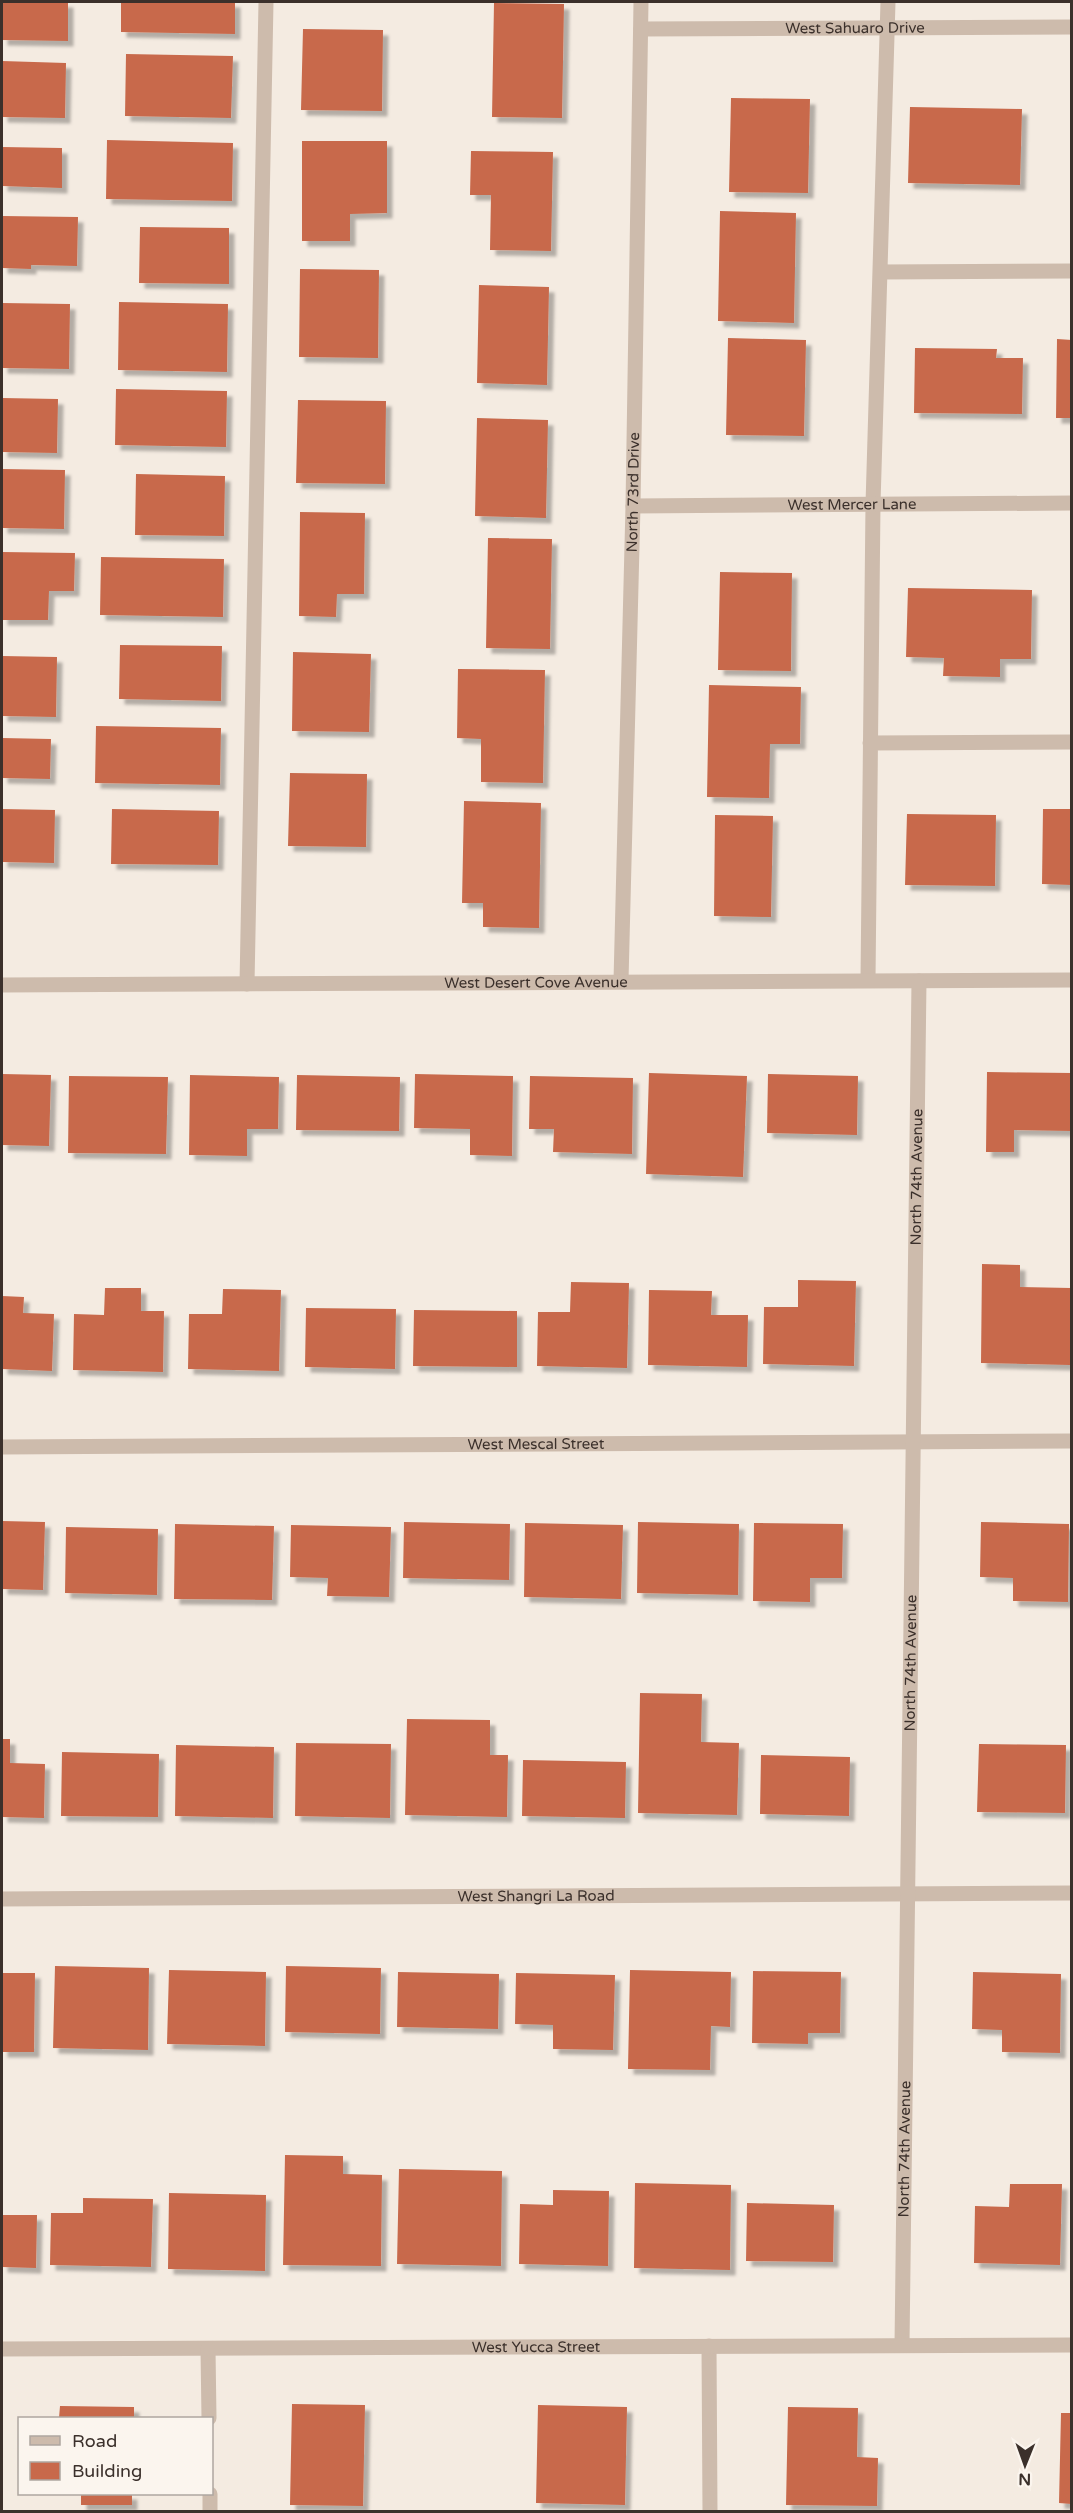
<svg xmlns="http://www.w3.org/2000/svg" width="1073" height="2513" viewBox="0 0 1073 2513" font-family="'Varela Round',sans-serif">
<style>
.building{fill:#c8694b;filter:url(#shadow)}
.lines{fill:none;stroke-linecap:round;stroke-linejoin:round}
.service{stroke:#cdbbac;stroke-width:15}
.minor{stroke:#cdbbac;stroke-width:15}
.labels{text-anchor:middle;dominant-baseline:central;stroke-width:4.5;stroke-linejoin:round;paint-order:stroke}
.street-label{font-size:15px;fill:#3b302b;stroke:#fbf5ee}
</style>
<defs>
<filter id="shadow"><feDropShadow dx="5.5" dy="5.5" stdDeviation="1.5" flood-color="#0004"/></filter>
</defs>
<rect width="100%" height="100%" fill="#f4ebe1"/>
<path class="building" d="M2 2H68V41L2 40Z
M121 2H235V34L121 32Z
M494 3 564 4 562 118 492 117Z
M303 29 383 30 382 111 301 110Z
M126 54 233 56 231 118 125 116Z
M2 61 66 63 65 118 2 117Z
M731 98 810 99 808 193 729 192Z
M910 107 1022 109 1020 185 908 183Z
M107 140 233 143 232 201 106 199Z
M302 141H387V213L350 214V241H302Z
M2 147 62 148V188L2 186Z
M471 151 553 152 551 251 490 250 491 195H470Z
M720 211 796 213 794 323 718 321Z
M2 216 78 217 77 266 31 265V269L2 268Z
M140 227 229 228V284L139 283Z
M300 269 379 270 378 358 299 357Z
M479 285 549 287 547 385 477 383Z
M119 302 228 304 227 372 118 370Z
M2 303 70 304 69 369 2 368Z
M728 338 806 340 804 436 726 435Z
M1057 339 1072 340V418H1056Z
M915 348 997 349 996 358H1023L1022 414 914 413Z
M116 389 227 391 226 447 115 445Z
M2 398 58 399 57 453 2 452Z
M298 400 386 401 385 484 296 483Z
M477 418 548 420 546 518 475 516Z
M2 469 65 470 64 529 2 528Z
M136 474 225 476 224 536 135 535Z
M300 512 365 513 364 594H337L336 617 299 616Z
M488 538 552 539 550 649 486 648Z
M2 552 75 553 74 591H49L48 620H2Z
M101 557 224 559 223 617 100 615Z
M720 572 792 573 791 671 718 670Z
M908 588 1032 590 1031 659H1000V677L943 676 944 658 906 657Z
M120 645 222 646 221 701 119 699Z
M293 652 371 654 369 732 292 731Z
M2 656 57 657 56 717 2 716Z
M458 669 545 670 543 783 481 782V739L457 738Z
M709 685 801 687 800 744H770L769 798 707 797Z
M96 726 221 728 220 785 95 783Z
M2 738 51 739 50 779 2 778Z
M290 773 367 774 366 847 288 846Z
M464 801 541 803 539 928 483 927V903H462Z
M2 809 55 810 54 863 2 862Z
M112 809 219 811 218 865 111 864Z
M1043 809H1072V885L1042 884Z
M907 814 996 815 995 886 905 885Z
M715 815 773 816 771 917 714 916Z
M987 1072 1072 1073V1131L1014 1130V1152H986Z
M649 1073 747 1076 743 1177 646 1174Z
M2 1074 51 1075 49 1146 2 1145Z
M415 1074 513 1076 512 1156 470 1155V1129L414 1128Z
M768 1074 858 1076 857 1135 767 1133Z
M190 1075 279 1077 278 1129H247V1156L189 1155Z
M297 1075 400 1077 399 1131 296 1130Z
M69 1076 168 1077 166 1154 68 1153Z
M530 1076 633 1078 632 1154 553 1152 554 1129H529Z
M982 1264 1020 1265V1287L1071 1288 1070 1365 981 1363Z
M798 1280 856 1281 854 1366 763 1364 764 1307H798Z
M571 1282 629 1283 627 1368 537 1366 538 1312H570Z
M105 1288H141V1311H164L163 1372 73 1370 74 1314 104 1315Z
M223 1289 281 1290 279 1371 188 1369 189 1314H222Z
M649 1290 712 1291 711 1315H748L747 1367 648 1365Z
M2 1296 24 1297 23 1313 54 1314 52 1371 2 1369Z
M306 1308 396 1309 395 1369 305 1367Z
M414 1310 517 1311V1367L413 1366Z
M2 1521 45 1522 43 1590 2 1589Z
M404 1522 510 1524 509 1580 403 1578Z
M638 1522 739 1524 738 1595 637 1593Z
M981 1522 1069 1524 1068 1602 1013 1601V1578L980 1577Z
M525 1523 623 1525 621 1599 524 1597Z
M754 1523 843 1524 842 1578H810V1602L753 1601Z
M175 1524 274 1526 272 1600 174 1599Z
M291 1525 391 1527 389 1597 327 1596 328 1578 290 1577Z
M66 1527 158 1529 157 1595 65 1593Z
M640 1693 702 1694 701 1742 739 1743 737 1815 638 1813Z
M407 1719 490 1720V1755H508L507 1817 405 1815Z
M2 1739H10V1763L45 1764 44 1818 2 1817Z
M296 1743 391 1744 390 1818 295 1816Z
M979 1744 1066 1745 1065 1813 977 1812Z
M176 1745 274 1747 273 1818 175 1816Z
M62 1752 159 1754 158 1817 61 1816Z
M761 1755 850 1757 849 1816 760 1814Z
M523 1760 626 1762 625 1818 522 1816Z
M55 1966 149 1968 148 2050 53 2048Z
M286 1966 381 1968 380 2034 285 2032Z
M169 1970 266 1972 265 2046 167 2044Z
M630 1970 731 1972 730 2027 711 2026 710 2070 628 2069Z
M753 1971 841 1972 840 2033H808V2044L752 2043Z
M398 1972 499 1974 498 2029 397 2027Z
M973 1972 1061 1974 1060 2053 1002 2052V2030L972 2029Z
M2 1973H35L34 2052H2Z
M516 1973 615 1975 613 2050 553 2049V2025L515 2024Z
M285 2155 343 2156V2174L382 2175 381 2266 283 2265Z
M399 2169 502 2171 501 2266 397 2264Z
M635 2183 731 2185 730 2270 634 2268Z
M1010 2184H1062L1060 2265 974 2263 975 2206 1009 2207Z
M553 2190 609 2191 608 2266 519 2264 520 2204 553 2205Z
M169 2193 266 2195 265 2271 168 2269Z
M83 2198 153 2199 151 2267 50 2265 51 2213H83Z
M747 2203 834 2205 833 2262 746 2261Z
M2 2215H37L36 2268 2 2267Z
M292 2404 365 2405 363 2506 290 2505Z
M538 2405 627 2407 625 2505 536 2503Z
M60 2406 134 2407V2418H59Z
M788 2407 858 2408 857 2457 878 2458 877 2506 786 2505Z
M1061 2413H1072V2504L1059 2503Z
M81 2494H132V2505H81Z"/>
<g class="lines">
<path class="service" d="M880 272 1072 271
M870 743 1072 742
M868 980 873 504 888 2
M247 984 266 2"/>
<g class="minor">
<path id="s1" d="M641 29 1072 27"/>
<path id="s2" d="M633 506 1072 503"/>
<path id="s3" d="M621 981 633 506 641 2"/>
<path id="s4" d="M2 985 1072 980"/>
<path id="s5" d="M2 1447 1072 1441"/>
<path id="s6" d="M2 1899 1072 1893"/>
<path id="s7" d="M902 2345 919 981"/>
<path d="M709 2346 710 2512"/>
<path id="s8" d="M2 2349 1072 2345"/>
<path d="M208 2349 209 2418"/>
<path d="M210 2494V2512"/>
</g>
</g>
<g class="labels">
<g class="street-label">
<text stroke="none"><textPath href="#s1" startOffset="214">West Sahuaro Drive</textPath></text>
<text stroke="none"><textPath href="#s3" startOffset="489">North 73rd Drive</textPath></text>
<text stroke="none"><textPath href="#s2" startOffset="219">West Mercer Lane</textPath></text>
<text stroke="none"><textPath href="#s4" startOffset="534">West Desert Cove Avenue</textPath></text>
<text stroke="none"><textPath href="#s7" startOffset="1168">North 74th Avenue</textPath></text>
<text stroke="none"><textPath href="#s5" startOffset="534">West Mescal Street</textPath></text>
<text stroke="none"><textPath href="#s7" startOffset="682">North 74th Avenue</textPath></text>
<text stroke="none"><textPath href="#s6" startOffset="534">West Shangri La Road</textPath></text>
<text stroke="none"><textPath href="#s7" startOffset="196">North 74th Avenue</textPath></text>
<text stroke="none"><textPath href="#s8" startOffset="534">West Yucca Street</textPath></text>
</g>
</g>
<rect width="1073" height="2513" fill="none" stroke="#3b302b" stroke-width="6"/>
<rect x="18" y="2417" width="195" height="78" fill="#fbf5ee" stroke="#aea6a0" stroke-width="1.5"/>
<rect x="30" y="2436" width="30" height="9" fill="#cdbbac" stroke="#aea6a0" stroke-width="1.5"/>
<text x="72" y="2447" font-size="18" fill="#3b302b">Road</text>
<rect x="30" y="2462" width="30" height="18" fill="#c8694b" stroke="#aea6a0" stroke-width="1.5"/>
<text x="72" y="2477" font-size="18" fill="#3b302b">Building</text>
<g transform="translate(1025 2465) rotate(181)" stroke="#fbf5ee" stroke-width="4.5" paint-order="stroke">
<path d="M0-4.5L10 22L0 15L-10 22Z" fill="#3b302b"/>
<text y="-9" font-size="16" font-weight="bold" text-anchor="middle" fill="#3b302b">N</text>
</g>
</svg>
